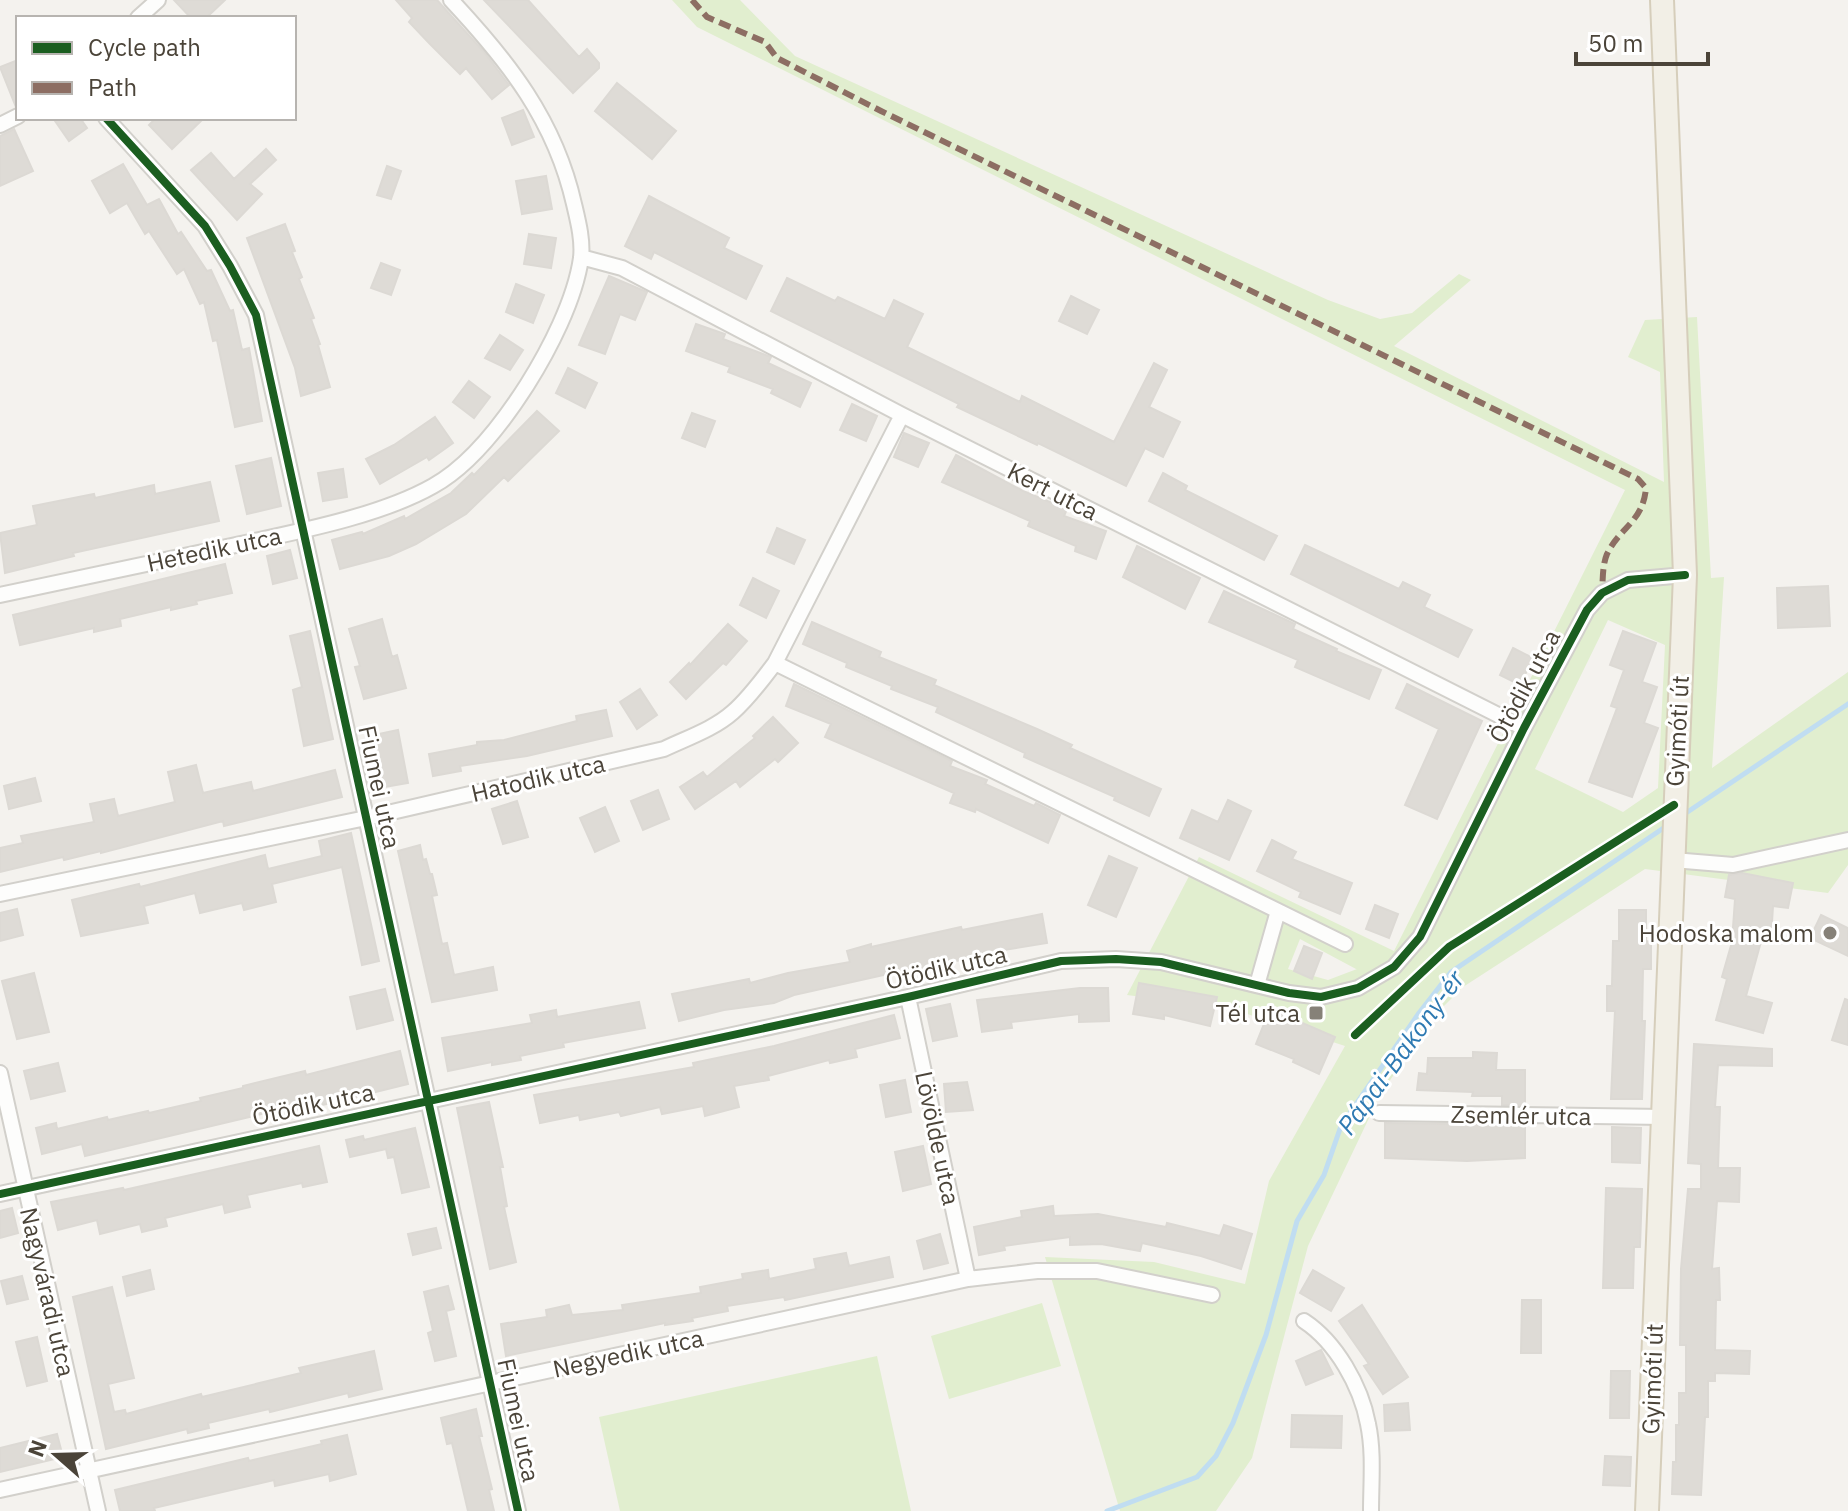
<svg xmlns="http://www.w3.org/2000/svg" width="1848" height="1511" viewBox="0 0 1848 1511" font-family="'IBM Plex Sans',sans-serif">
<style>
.green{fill:#e1eecf;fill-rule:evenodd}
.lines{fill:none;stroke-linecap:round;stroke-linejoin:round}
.stream{stroke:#c0ddf1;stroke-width:5}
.building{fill:#dedbd6;stroke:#dcd9d4;stroke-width:2}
.street-casing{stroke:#d2d0cb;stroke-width:18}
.primary-casing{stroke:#d6cebb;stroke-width:26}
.street{stroke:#fdfdfc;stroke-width:14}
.primary{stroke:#f2efe6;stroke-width:22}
.quiet{stroke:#8d6e63;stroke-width:6;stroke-dasharray:12 6;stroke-linecap:butt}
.cycleway-casing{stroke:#fff;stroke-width:13}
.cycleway{stroke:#1b5e20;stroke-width:8}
.poi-dot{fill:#868178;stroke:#fff;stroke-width:3}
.labels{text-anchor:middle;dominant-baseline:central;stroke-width:6;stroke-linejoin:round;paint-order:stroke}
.street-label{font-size:24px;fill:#4b4439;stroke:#fff}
.poi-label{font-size:24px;fill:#4b4439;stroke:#fff;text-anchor:end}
.water-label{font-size:26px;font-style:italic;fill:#2e7ab2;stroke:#fff}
</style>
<rect width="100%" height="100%" fill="#f4f2ee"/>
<path class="green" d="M672 0H740L795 56 1328 300 1380 319 1412 313 1459 274 1471 280 1394 346 1664 482 1660 372 1628 357 1645 320 1697 317 1711 578 1724 577 1712 768 1848 672V865L1828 893 1645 869 1463 987 1433 1017 1380 1095 1308 1246 1252 1458 1216 1511H1120L1045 1257 1154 1262 1245 1284 1269 1181 1345 1046 1232 1009 1127 995 1199 857 1394 951 1625 490 697 27ZM1608 620 1665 645 1658 788 1623 812 1535 769ZM1300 939 1356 969H1357L1328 980 1288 969Z
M1042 1303 1061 1366 949 1399 931 1336Z
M877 1356 911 1511H620L599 1417Z"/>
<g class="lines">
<path class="stream" d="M1683 815 1848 704
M1107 1511 1197 1477 1216 1456 1233 1423 1266 1335 1297 1221 1324 1175 1341 1126 1419 1013 1451 972 1668 825"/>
</g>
<path class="building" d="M174 0H225L206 18H191Z
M396 0H437L484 52 509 85 492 99 466 68 460 74 429 43 409 22 412 18Z
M484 0H528L579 57 587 49 599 63V68L573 93Z
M18 60V106L16 107 0 67Z
M617 83 676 131 652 159 595 111Z
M523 110 534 137 512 145 502 118Z
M53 118H80L87 128 69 141Z
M156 118H204L172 149 149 125Z
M14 129 33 171 0 186V136Z
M266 149 276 160 250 184 262 194 237 220 191 170 211 153 234 179Z
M123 164 147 205 159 199 178 234 181 232 207 271 211 270 230 311 233 310 242 350 249 348 262 421 235 427 217 340 213 341 204 302 200 304 184 269 177 274 149 231 145 234 127 203 110 213 92 181Z
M387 166 401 171 391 199 377 195Z
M546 176 552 209 522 214 516 181Z
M649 196 729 238 724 248 762 266 746 299 654 252 651 259 625 246Z
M285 224 295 251 292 252 302 277 299 279 314 318 311 319 320 344 318 345 330 387 301 396 295 368 247 238Z
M529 234 556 238 551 268 524 264Z
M381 263 400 270 391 295 371 288Z
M609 276 647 292 635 320 620 314 605 354 579 345Z
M787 278 835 301 838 297 885 319 894 300 923 314 907 347 1020 402 1022 396 1114 442 1154 363 1167 370 1149 407 1180 422 1163 457 1145 448 1126 486 1038 443 1037 445 957 407 959 404 771 311Z
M516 284 544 295 533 323 506 312Z
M1071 296 1099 310 1087 334 1059 321Z
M696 324 725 334 723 339 771 357 768 363 811 383 800 407 771 393 773 389 728 372 730 367 686 351Z
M500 335 523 350 510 370 485 358Z
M568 368 597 383 585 408 556 393Z
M469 381 490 397 474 418 453 402Z
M852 404 877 416 866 441 840 430Z
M537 411 559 431 508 481 504 477 466 514 416 544 389 556 340 569 332 540 362 532 363 534 404 516 405 519 451 493 472 473 474 475Z
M692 413 715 421 705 447 682 438Z
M435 417 453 443 429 460 427 457 380 484 366 459 394 445Z
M904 433 929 443 918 467 894 457Z
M956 455 1023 491 1067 509 1064 516 1106 531 1096 559 1075 551 1076 546 1028 526 1030 521 942 482Z
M271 458 281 506 247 514 236 466Z
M343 469 347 497 323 501 318 473Z
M1163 473 1187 486 1185 490 1277 536 1264 560 1149 501Z
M210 482 219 521 73 553 74 556 5 573 0 533 37 525 33 506 94 494 95 498 154 485 155 494Z
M777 528 805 540 794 564 767 552Z
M1305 545 1399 589 1403 582 1430 595 1424 607 1472 630 1458 657 1291 574Z
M1137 546 1200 578 1185 609 1123 577Z
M290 550 297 578 273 584 267 556Z
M225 564 232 593 196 601 197 604 171 610V607L120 619 121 626 94 632V628L20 645 13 615Z
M753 578 779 591 766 618 740 605Z
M1828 586 1830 626 1778 628 1777 588Z
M1224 591 1295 624 1293 629 1337 649 1336 651 1381 670 1369 699 1295 667 1298 660 1209 622Z
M382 619 392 657 397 655 406 688 364 699 355 667 360 666 349 629Z
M812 622 881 652 879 657 936 680 934 685 1037 729 1072 745 1070 748 1161 789 1149 816 1114 800 1115 797 1024 757 1025 753 936 712 938 707 891 689 892 686 846 667 847 663 803 644Z
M728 624 747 641 726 665 723 663 686 699 670 682 689 663 690 665Z
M310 631 333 739 304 746 293 690 302 687 290 636Z
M1623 631 1656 643 1642 682 1657 687 1644 723 1658 728 1632 797 1589 782 1617 708 1611 706 1624 670 1610 665Z
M1513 648 1533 658 1520 685 1500 675Z
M794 684 952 761 950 766 987 780 985 784 1034 806 1036 803 1060 815 1048 843 976 809 975 812 950 803 954 793 825 737 831 724 786 706Z
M1407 684 1482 721 1437 819 1405 805 1439 729 1396 708Z
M640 689 657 715 637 729 620 702Z
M606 710 612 736 527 756 460 766 461 771 433 776 429 754 477 745V742L504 740 577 721 576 716Z
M773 717 798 743 778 762 775 759 740 787 736 781 695 809 680 787 703 772 707 777 755 738 753 736Z
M398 730 408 783 384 787 374 735Z
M196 765 203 793 251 782 253 791 335 770 342 797 224 826 223 821 101 853V851L64 860 63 857 0 872V848L23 843 21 836 94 822 90 804 114 799 118 816 175 802 168 772Z
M35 778 41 801 9 809 4 786Z
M658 790 669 819 643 830 631 801Z
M1228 800 1251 811 1229 860 1180 838 1192 810 1218 822Z
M517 801 528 837 503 844 492 809Z
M605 807 619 841 595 852 580 818Z
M351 833 379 961 362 965 342 867 272 884 276 902 244 910 242 903 200 913 195 893 144 906 148 923 81 936 72 900 139 884 140 887 265 855 268 869 322 856 319 841Z
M1272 840 1296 852 1292 859 1352 883 1340 914 1299 897 1301 892 1257 871Z
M420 845 423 860 426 859 430 874H432L437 895 432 896 442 944 447 943 454 975 493 967 497 990 432 1002 398 851Z
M1109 856 1137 868 1116 917 1088 905Z
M1742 873 1793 883 1788 908 1773 906 1771 939 1762 938 1746 996 1772 1003 1763 1033 1716 1020 1727 979 1722 977 1732 942 1735 899 1725 897 1729 875Z
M1375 905 1398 914 1389 938 1366 929Z
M17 909 23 935 0 941V913Z
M1619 910H1646V941L1651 942V969H1643L1642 1021H1645L1642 1099H1611L1615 1011H1607V986H1612L1613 941H1619Z
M1042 914 1047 943 1004 950V952L978 958 977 956 898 975 897 972 794 995 774 1003 724 1010 679 1021 672 994 749 979 750 983 788 973 850 962 847 951 871 944V947L961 927 962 930Z
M1821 915 1848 928V956L1810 938Z
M1304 946 1322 953 1312 979 1294 971Z
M34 973 49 1032 17 1039 2 981Z
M1139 983 1217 997 1210 1026 1164 1015V1019L1133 1014Z
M1080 988H1108L1109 1021 1079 1022V1014L1011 1022 1012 1028 982 1032 977 1000Z
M385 989 393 1020 357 1029 350 997Z
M1845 999 1848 1000V1045L1832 1040Z
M639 1002 645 1028 563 1043 564 1047 520 1056 521 1060 492 1065V1062L448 1071 442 1038 532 1023 530 1015 556 1010 557 1017Z
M950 1004 957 1036 933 1041 926 1009Z
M1270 1009 1335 1037 1319 1074 1293 1062 1294 1059 1256 1044Z
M894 1015 900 1038 855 1049 857 1057 830 1063 829 1060 768 1076 769 1080 734 1086 739 1107 705 1116 703 1106 662 1114 660 1107 621 1116 619 1112 580 1120 579 1115 540 1123 534 1095 694 1067 693 1063 774 1046Z
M1694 1044 1772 1049V1066L1718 1065 1715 1107H1720L1718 1168H1740L1739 1202 1717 1201 1712 1269 1719 1268 1720 1300H1716L1715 1350 1750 1351 1749 1374 1715 1373V1381H1708V1417H1705L1701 1495 1672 1494 1673 1462H1676V1425H1679V1393H1686V1345H1680L1681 1269 1688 1189H1701V1164L1688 1163Z
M400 1051 408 1084 327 1104 288 1111 287 1108 85 1156 82 1144 42 1154 36 1128 56 1123 57 1129 107 1117 108 1120 148 1111 149 1113 201 1101 200 1098 243 1088V1086L305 1071 306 1075Z
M1473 1052 1497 1053 1496 1070H1525V1105H1502V1096H1472L1473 1092 1417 1090 1419 1073 1427 1074 1428 1058H1473Z
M58 1063 65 1091 31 1099 24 1071Z
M905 1080 911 1112 886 1117 880 1085Z
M967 1082 973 1110 946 1112 944 1084Z
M489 1102 503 1167H500L507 1206 504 1207 516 1262 490 1269 457 1108Z
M1385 1123 1525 1125V1158L1467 1161 1385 1158Z
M1612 1127 1641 1128 1640 1163 1612 1162Z
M415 1128 429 1187 402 1193 394 1157 388 1158 386 1149 350 1157 346 1140 363 1136 364 1140Z
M319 1146 327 1182 303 1187 302 1183 247 1195 250 1207 225 1213 223 1204 165 1218 167 1226 142 1232 140 1224 100 1234 97 1220 58 1230 51 1202 123 1188 124 1190Z
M923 1146 931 1184 903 1191 895 1152Z
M1606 1188 1642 1189 1640 1247H1634L1633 1288H1603Z
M1053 1206 1054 1216 1098 1214 1166 1227 1167 1223 1220 1236 1224 1225 1252 1234 1241 1269 1201 1256 1142 1243 1140 1251 1101 1244 1070 1245V1237L1004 1246 1005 1250 979 1255 974 1227 1022 1217 1021 1211Z
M12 1208 18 1233 0 1238V1211Z
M436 1228 441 1248 413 1255 408 1234Z
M940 1234 948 1263 924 1269 917 1241Z
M846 1253 849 1266 889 1257 893 1277 785 1300 784 1297 727 1306 728 1311 692 1318 693 1321 665 1325V1323L506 1356 501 1324 547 1317 546 1310 569 1305 572 1315 623 1310 622 1305 701 1293 700 1287 743 1279 742 1274 768 1270 769 1279 816 1269 814 1259Z
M150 1270 154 1289 127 1296 123 1277Z
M1313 1270 1344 1288 1331 1311 1300 1293Z
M22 1276 28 1299 7 1304 1 1281Z
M448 1286 454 1309 446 1311 456 1356 435 1361 428 1333 433 1331 424 1292Z
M112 1287 134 1378 108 1384 114 1412 125 1410 126 1414 201 1394 202 1397 301 1373 299 1368 374 1351 382 1389 349 1397 348 1393 270 1412 269 1409 208 1423 209 1428 188 1433 187 1429 106 1449 73 1297Z
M1522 1300H1541V1353H1521Z
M1362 1305 1408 1377 1383 1394 1364 1366 1369 1364 1339 1321Z
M37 1337 47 1381 27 1386 16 1342Z
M1321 1350 1333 1374 1306 1385 1296 1361Z
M1611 1371H1630L1629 1418H1610Z
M1408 1403 1410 1430 1385 1431 1384 1405Z
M476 1409 482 1436H479L492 1489 489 1490 494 1511H468L452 1443 447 1444 441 1418Z
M1292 1415 1342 1416 1341 1448 1291 1447Z
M57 1434 63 1457 0 1472V1448Z
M347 1435 356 1474 330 1481 329 1474 275 1486 274 1480 154 1508 155 1511H120L115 1490 248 1458 249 1461 322 1444 321 1441Z
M1605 1456 1631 1457 1630 1486 1603 1485Z"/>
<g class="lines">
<defs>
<path id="street" d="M138 18 158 0
M106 118 205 226 230 266 256 315 518 1511
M0 125 18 116
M581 257 622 268 902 415 1524 728
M0 595C79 578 158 561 236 545 296 532 380 516 433 486 471 465 504 421 527 385 549 350 575 300 581 258 583 240 578 221 574 204 555 120 508 61 451 0
M775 663 1345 944
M1673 860 1733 865 1848 840
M0 894 366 818 664 749C687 738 714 729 733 712 749 698 762 680 775 663L902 415
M1257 985 1278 911
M908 997 968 1279
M0 1073 98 1511
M1379 1113 1664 1117
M0 1194 908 997 1061 961 1116 959 1161 962 1289 993 1321 997 1358 988 1394 967 1420 937 1524 728 1587 610 1602 593 1628 580 1685 575
M1304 1321C1336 1342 1361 1386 1368 1424 1374 1452 1371 1483 1371 1511
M0 1490 968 1279 1037 1271H1097L1212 1295"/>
<path id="primary" d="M1647 1511 1685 575 1662 0"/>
</defs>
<use href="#street" class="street-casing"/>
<use href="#primary" class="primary-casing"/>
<use href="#street" class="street"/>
<use href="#primary" class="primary"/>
<path class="quiet" d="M692 0 707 17 765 42 777 58 881 111 1638 479 1646 488C1643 522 1620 527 1607 554 1602 566 1603 581 1602 593"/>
<defs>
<path id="cycleway" d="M106 118 205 226 230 266 256 315 518 1511
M1355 1035 1449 947 1674 805
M0 1194 908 997 1061 961 1116 959 1161 962 1289 993 1321 997 1358 988 1394 967 1420 937 1524 728 1587 610 1602 593 1628 580 1685 575"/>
</defs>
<use href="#cycleway" class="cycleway-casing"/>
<use href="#cycleway" class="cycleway"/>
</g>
<g class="poi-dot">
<circle cx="1830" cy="933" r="8"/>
<rect x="1308" y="1005" width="16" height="16" rx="4"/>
</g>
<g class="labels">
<g class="street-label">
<text transform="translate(1053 491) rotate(27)">Kert utca</text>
<text transform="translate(214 549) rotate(-12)">Hetedik utca</text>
<text transform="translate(1524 686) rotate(-62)">Ötödik utca</text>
<text transform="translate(1677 731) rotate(-87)">Gyimóti út</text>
<text transform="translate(538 778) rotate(-13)">Hatodik utca</text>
<text transform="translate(380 787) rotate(78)">Fiumei utca</text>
<text transform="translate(946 967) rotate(-13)">Ötödik utca</text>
<text transform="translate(313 1104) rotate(-12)">Ötödik utca</text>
<text transform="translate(1521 1115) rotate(1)">Zsemlér utca</text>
<text transform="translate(938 1138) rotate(78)">Lövölde utca</text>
<text transform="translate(48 1292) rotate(77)">Nagyváradi utca</text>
<text transform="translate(628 1353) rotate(-12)">Negyedik utca</text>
<text transform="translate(1652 1379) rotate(-88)">Gyimóti út</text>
<text transform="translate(519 1420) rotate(78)">Fiumei utca</text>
</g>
<g class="poi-label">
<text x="1814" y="933">Hodoska malom</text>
<text x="1300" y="1013">Tél utca</text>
</g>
<g class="water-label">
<text transform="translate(1400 1052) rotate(-54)">Pápai-Bakony-ér</text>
</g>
</g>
<rect x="16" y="16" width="280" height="104" fill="#ffffff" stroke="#b7b4b0" stroke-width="2"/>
<rect x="32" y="42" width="40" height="12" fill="#1b5e20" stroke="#b7b4b0" stroke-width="2"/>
<text x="88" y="56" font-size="24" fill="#4b4439">Cycle path</text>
<rect x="32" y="82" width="40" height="12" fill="#8d6e63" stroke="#b7b4b0" stroke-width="2"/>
<text x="88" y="96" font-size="24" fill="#4b4439">Path</text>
<g transform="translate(56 1455) rotate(290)" stroke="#ffffff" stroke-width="6" paint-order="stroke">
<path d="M0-6L14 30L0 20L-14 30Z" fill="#4b4439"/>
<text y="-12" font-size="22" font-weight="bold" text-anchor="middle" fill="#4b4439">N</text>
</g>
<path d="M1576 52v12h132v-12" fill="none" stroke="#4b4439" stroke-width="4"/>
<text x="1588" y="52" font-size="24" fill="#4b4439" stroke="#ffffff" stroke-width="6" paint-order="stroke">50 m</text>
</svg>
